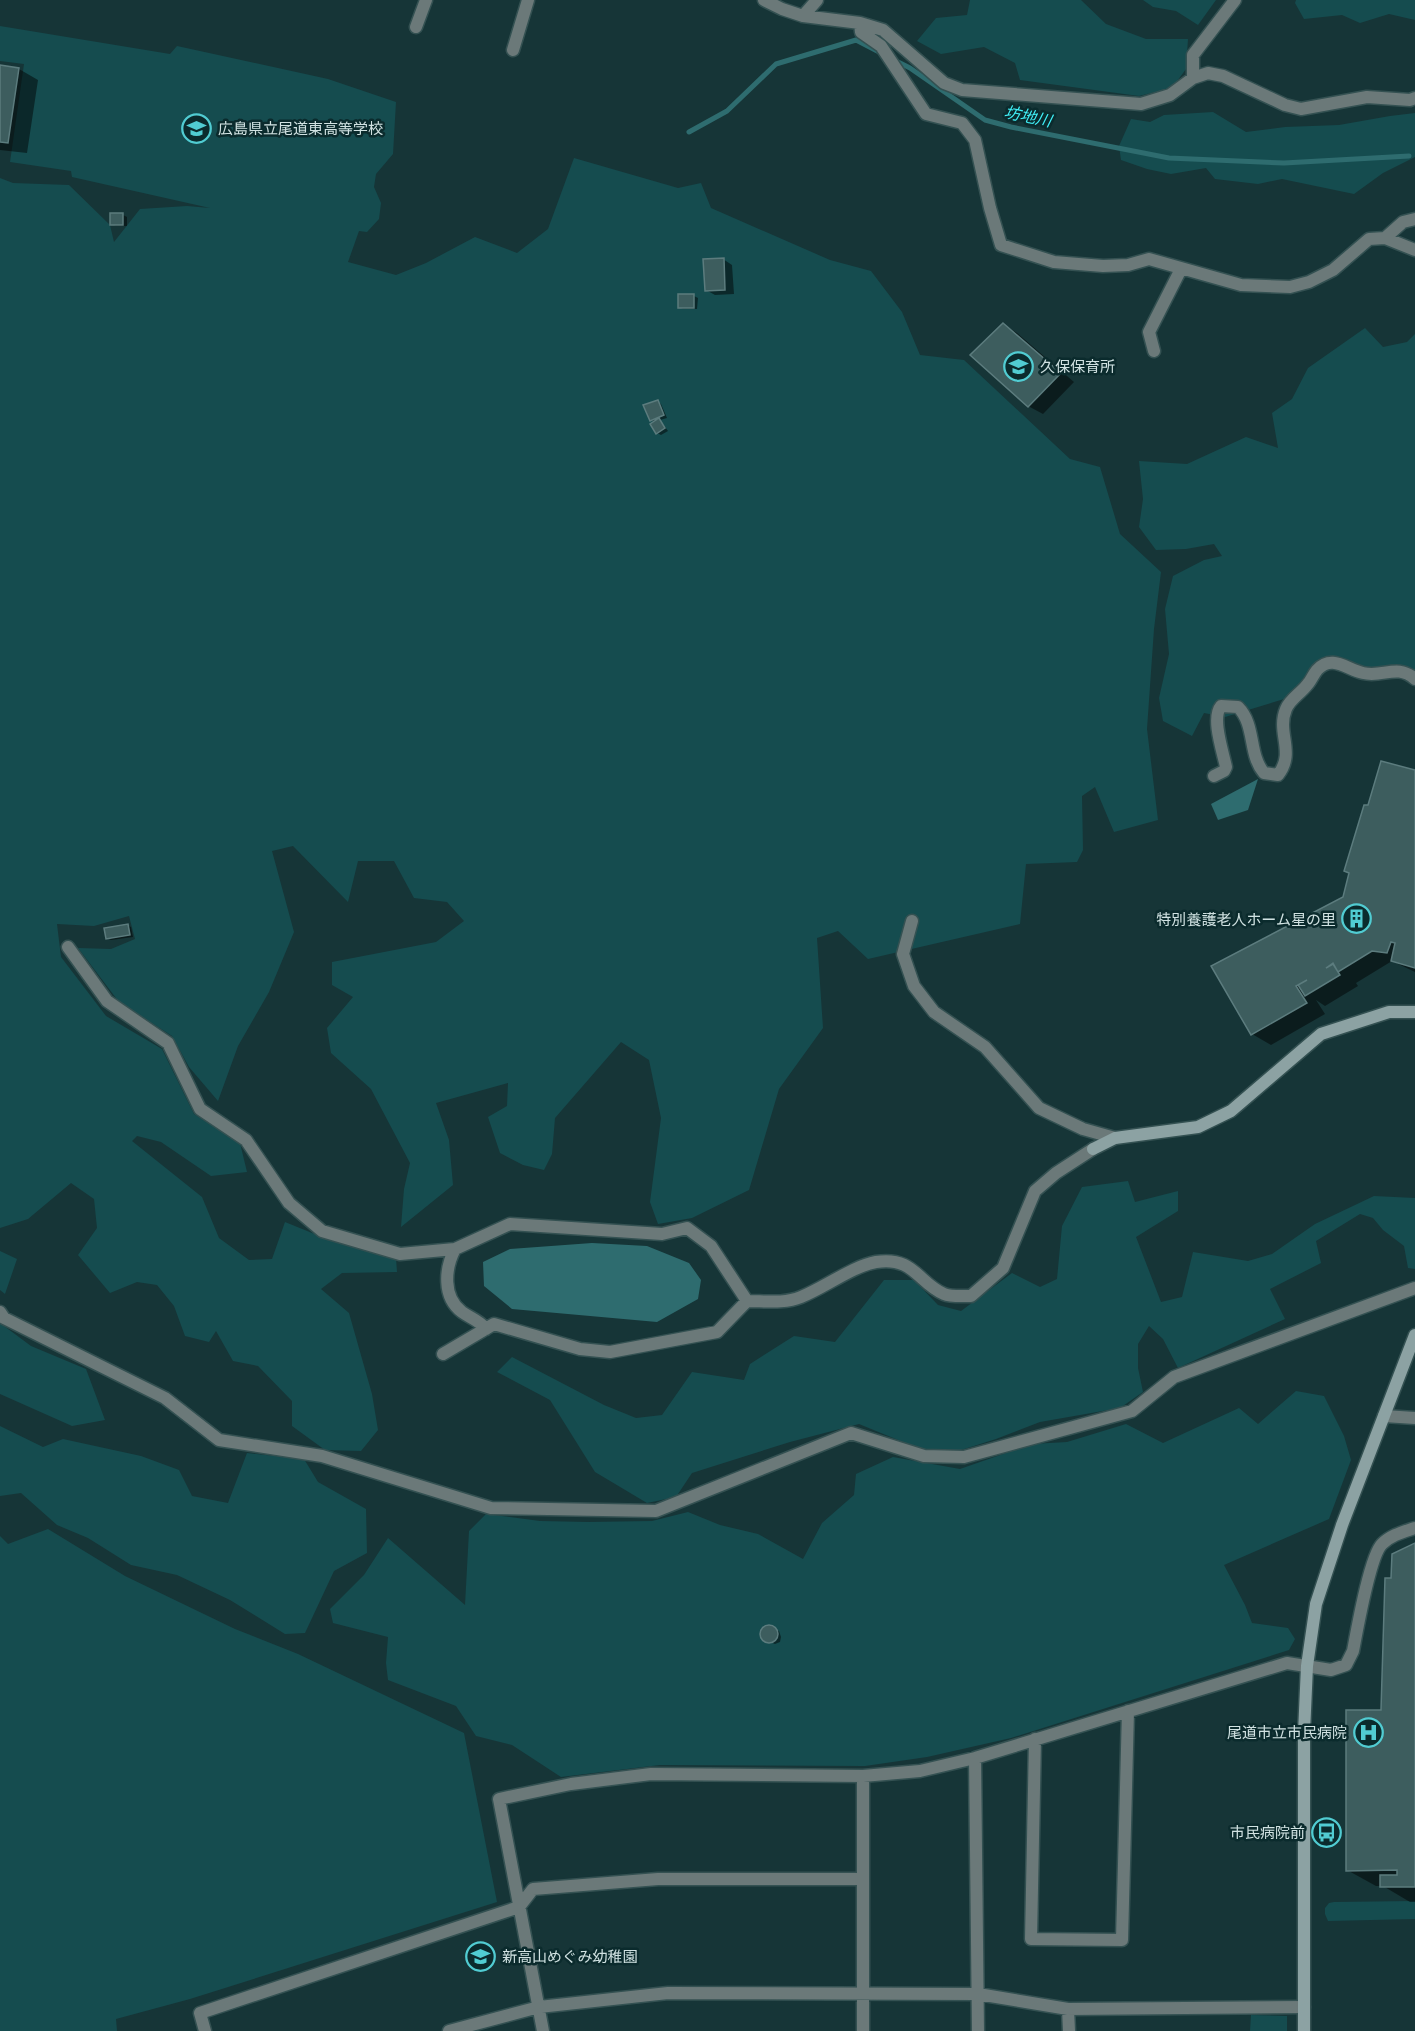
<svg xmlns="http://www.w3.org/2000/svg" width="1415" height="2031" viewBox="0 0 1415 2031" font-family="'Libre Baskerville','Noto Sans JP',serif">
<style>
.green{fill:#154c4f}
.water{fill:#2e6c6f}
.shadow{fill:#0007}
.lines{fill:none;stroke-linecap:round;stroke-linejoin:round}
.stream{stroke:#2e6c6f;stroke-width:5}
.building{fill:#3d5d5e;stroke:#5c7c7e;stroke-width:1.5}
.street-casing{stroke:#345152;stroke-width:15}
.secondary-casing{stroke:#345152;stroke-width:15}
.street{stroke:#6b7979;stroke-width:12}
.secondary{stroke:#8ca2a3;stroke-width:12}
.labels{text-anchor:middle;dominant-baseline:central;stroke-width:5;stroke-linejoin:round;paint-order:stroke}
.poi-label{font-size:15px;fill:#d1e2e2;stroke:#0b2b2d;text-anchor:start}
.water-label{font-size:16px;font-style:italic;fill:#41f1f8;stroke:#0b2b2d}
</style>
<rect width="100%" height="100%" fill="#163537"/>
<path class="green" d="M970 0H1081L1106 24 1146 39H1188L1186 69 1172 88 1139 96 1020 80 1015 63 984 47 941 54 917 41 936 18 967 15Z
M1143 0H1216L1198 25 1176 11 1153 7Z
M1296 0H1415V20L1389 14 1360 23 1342 15 1304 19 1295 3Z
M0 26 170 54 177 46 328 79 396 102 393 154 376 174 374 187 381 203 379 219 367 232 359 231 348 262 396 275 426 263 475 237 517 253 548 229 574 158 678 188 701 183 711 208 830 260 871 271 902 312 920 355 964 360 1070 459 1100 467 1120 534 1161 572 1154 629 1147 729 1158 820 1114 832 1095 787 1082 796 1083 850 1077 862 1026 864 1020 924 868 959 838 931 817 938 823 1028 779 1089 749 1190 692 1218 658 1224 650 1202 661 1118 649 1060 621 1042 555 1118 552 1154 544 1170 523 1165 500 1153 488 1117 507 1106 508 1083 436 1103 449 1140 453 1185 401 1227 404 1189 410 1163 371 1089 331 1053 327 1028 353 997 332 985V962L436 942 464 921 447 902 414 898 394 861H358L348 902 293 846 272 851 294 932 269 992 238 1046 218 1101 189 1067 172 1036 119 1002 78 948 111 949 135 939 129 916 94 926 57 924 61 957 106 1016 162 1049 194 1114 240 1143 247 1172 211 1176 161 1142 137 1136 132 1141 202 1197 219 1238 249 1260 272 1259 285 1222 317 1235 396 1258 397 1272 342 1273 321 1289 349 1313 372 1394 378 1430 361 1451 325 1450 292 1426V1401L258 1366 233 1361 216 1331 209 1342 185 1336 174 1306 157 1285 137 1282 110 1293 78 1255 97 1228 94 1199 71 1183 28 1219 0 1228V178L13 183 69 185 110 225 114 242 140 209 187 206 210 208 72 177 71 171 10 162 24 64 0 61Z
M1213 112 1246 132 1285 127 1339 125 1390 116 1415 113V157L1383 173 1354 194 1282 179 1258 184 1215 179 1206 168 1171 174 1147 169 1121 160 1119 146 1131 119 1150 122 1164 115Z
M1365 328 1383 347 1407 342 1415 334V674L1377 671 1334 664 1294 696 1225 717 1204 713 1192 736 1163 721 1159 698 1169 654 1165 609 1173 576 1204 560 1222 556 1214 544 1186 549 1156 550 1139 527 1143 499 1139 461 1187 464 1246 437 1278 448 1272 413 1292 399 1308 368Z
M1128 1181 1135 1202 1178 1191V1211L1136 1237 1161 1302 1182 1297 1193 1252 1248 1261 1272 1254 1315 1224 1374 1196 1415 1198V1269L1408 1268 1404 1246 1383 1230 1373 1218 1360 1214 1316 1241 1321 1263 1270 1289 1285 1319 1178 1368 1163 1339 1149 1326 1138 1344V1368L1143 1392 1120 1408 1040 1422 996 1439 955 1452 920 1449 859 1424 790 1442 692 1473 676 1497 647 1503 595 1472 550 1400 497 1372 512 1357 604 1405 636 1418 662 1415 692 1372 744 1380 750 1364 794 1336 835 1342 884 1280H914L938 1305 961 1311 1012 1273 1040 1287 1057 1279 1062 1226 1082 1187Z
M0 1251 17 1259 5 1294 0 1290Z
M0 1323 31 1346 86 1369 105 1420 72 1426 0 1394Z
M1296 1391 1324 1396 1344 1436 1351 1460 1329 1519 1224 1565 1245 1605 1252 1623 1288 1628 1295 1639 1289 1650 1011 1738 927 1757 865 1766 660 1765 561 1777 512 1745 476 1736 456 1706 388 1680 386 1663 388 1637 333 1623 330 1609 364 1575 388 1538 465 1605 469 1531 486 1514 540 1521 588 1522 652 1521 688 1512 720 1525 758 1534 803 1559 822 1523 854 1495 856 1474 893 1457 960 1469 1032 1444 1067 1442 1126 1424 1163 1443 1239 1408 1258 1424Z
M0 1426 43 1447 63 1439 141 1456 179 1470 192 1496 228 1503 247 1453 304 1459 318 1482 366 1509 367 1553 334 1571 305 1633 285 1634 230 1600 177 1575 131 1565 88 1538 57 1525 21 1493 0 1496Z
M48 1529 125 1576 235 1629 298 1654 464 1733 497 1902 190 1999 116 2019 117 2031H0V1536L8 1544Z
M1415 1901V1919L1328 1921 1325 1914V1908L1329 1903 1334 1902Z
M1251 2015 1287 2016V2031H1250Z"/>
<path class="water" d="M1258 779 1248 810 1218 820 1211 804Z
M592 1243 647 1246 689 1263 701 1280 698 1299 657 1322 512 1309 484 1286 483 1262 510 1249Z"/>
<path class="shadow" d="M0 67 19 69 38 80 27 153 0 150Z
M123 215 127 217V226H116L112 224Z
M723 259 732 265 734 294 715 295 706 290Z
M694 296 698 298 697 309H683L679 307Z
M1003 324 1017 333 1074 382 1043 414 1028 406Z
M657 401 661 404 667 418 660 420 668 431 661 435 657 433 655 423 651 420Z
M1415 772V972L1392 961 1356 983 1358 986 1325 1006 1316 1000 1325 1014 1271 1045 1252 1034 1344 898 1369 807Z
M127 925 131 927 133 937 111 940 107 938Z
M1415 1545V1902H1410L1383 1886H1376L1347 1870 1383 1711 1393 1580Z
M769 1627 779 1631 781 1637 780 1642 775 1644 765 1640 762 1634 764 1629Z"/>
<g class="lines">
<path class="stream" d="M894 60 910 68 985 120 1011 127 1169 158 1284 163 1409 156
M689 132 727 111 776 64 856 40 883 54"/>
</g>
<path class="building" d="M0 65 19 68 8 143 0 142Z
M110 213H123V225H110Z
M724 258 725 290 705 291 703 259Z
M678 294H694V308H678Z
M1003 323 1061 373 1028 407 970 355Z
M658 400 664 415 650 421 643 405Z
M659 418 665 428 656 434 650 424Z
M1381 761 1415 770V968L1391 961 1395 943 1391 942 1387 953 1372 951 1338 972 1333 963 1326 968 1333 964 1340 975 1305 996 1298 985 1307 980 1296 986 1307 1003 1251 1035 1211 966 1343 897 1349 873 1344 871 1364 805H1368Z
M128 924 130 935 106 939 104 928Z
M1415 1543V1887H1380V1875H1397V1870L1346 1871V1710H1381L1385 1578H1391L1392 1554Z
M760 1634a9 9 0 1 1 18 0a9 9 0 1 1-18 0Z"/>
<g class="lines">
<defs>
<path id="street" d="M764 0 782 9 803 16 860 23 883 30 944 83 962 90 1141 104 1170 95 1193 78 1208 73 1223 76 1285 105 1301 109 1367 97 1410 100 1415 98
M803 16 817 0
M860 23 861 32 881 46 926 114 962 123 975 140 990 208 1001 245 1054 262 1103 266 1128 265 1149 259 1241 285 1290 287 1309 282 1333 270 1369 239 1385 238 1415 250
M416 27 426 0
M513 50 528 0
M1193 78V55L1235 0
M1385 238 1403 222 1415 219
M1154 351 1149 332 1181 269
M1214 776 1224 771 1226 767C1223 752 1211 718 1221 706L1238 707C1256 725 1248 754 1264 773L1278 775C1296 752 1276 733 1286 709 1290 699 1300 694 1307 685 1311 681 1313 675 1317 670 1332 654 1346 669 1363 673 1383 678 1397 663 1415 679
M912 921 903 954 914 986 934 1012 985 1047 1039 1108 1083 1129 1115 1138
M68 947 107 1001 168 1043 200 1109 246 1140 289 1203 322 1231 400 1254 455 1249
M0 1312 4 1318 165 1398 219 1440 322 1456 491 1508 656 1511 851 1433 924 1456 964 1457 1132 1411 1174 1377 1415 1288
M486 1329C479 1320 470 1318 462 1312 442 1297 445 1268 455 1249L510 1224 662 1234 687 1228 711 1246 747 1301
M443 1354 494 1324 580 1349 610 1352 717 1332 747 1301C765 1301 784 1304 801 1297 824 1288 853 1266 876 1262 914 1256 918 1283 944 1294 951 1297 962 1296 971 1296L1003 1268 1035 1191 1056 1173 1093 1149
M1384 1416 1415 1418
M1035 1739 1031 1939 1122 1940 1128 1711
M975 1758 978 2031
M1068 2009 1069 2031
M205 2031 200 2013 519 1907 533 1889 658 1879H863
M449 2031 539 2007 668 1993 978 1994 1068 2009 1304 2007
M543 2031 499 1799 571 1784 651 1774 863 1776 920 1771 975 1758 1287 1663 1331 1670 1346 1665 1353 1651C1357 1630 1370 1556 1382 1544 1391 1535 1403 1532 1415 1528
M863 2031V1776"/>
<path id="secondary" d="M1093 1149 1115 1138 1198 1127 1231 1111 1321 1034 1389 1012H1415
M1304 2031V1733L1307 1666 1316 1604 1342 1525 1415 1335"/>
</defs>
<use href="#street" class="street-casing"/>
<use href="#secondary" class="secondary-casing"/>
<use href="#street" class="street"/>
<use href="#secondary" class="secondary"/>
</g>
<defs>
<symbol id="school-ring" viewBox="-11 -11 22 22"><circle r="9.5" fill="#0b2b2d" stroke="#51ccd2" stroke-width="1.5"/><path d="M0-5L7-2L0 1L-7-2ZM-4 1L0 2.5L4 1V4Q0 6-4 4Z" fill="#51ccd2"/></symbol>
<symbol id="building-ring" viewBox="-11 -11 22 22"><circle r="9.5" fill="#0b2b2d" stroke="#51ccd2" stroke-width="1.5"/><path d="M-4-6H4V6H1V3H-1V6H-4ZM-2.5-4.3h1.7v1.8h-1.7ZM.8-4.3h1.7v1.8H.8ZM-2.5-1h1.7V.8h-1.7ZM.8-1h1.7V.8H.8Z" fill="#51ccd2"/></symbol>
<symbol id="hospital-ring" viewBox="-11 -11 22 22"><circle r="9.5" fill="#0b2b2d" stroke="#51ccd2" stroke-width="1.5"/><path d="M-5-5h3v3.5h4V-5h3V5h-3V1.5h-4V5h-3Z" fill="#51ccd2"/></symbol>
<symbol id="bus-ring" viewBox="-11 -11 22 22"><circle r="9.5" fill="#0b2b2d" stroke="#51ccd2" stroke-width="1.5"/><path d="M-5-6H5V4H4V6H2V4H-2V6H-4V4H-5ZM-3.5-4V0h7V-4ZM-3.5 1.2v1.5H-2V1.2ZM2 1.2v1.5H3.5V1.2Z" fill="#51ccd2"/></symbol>
</defs>
<g fill-rule="evenodd">
<use href="#school-ring" x="180" y="112" width="33" height="33"/>
<use href="#school-ring" x="1002" y="350" width="33" height="33"/>
<use href="#building-ring" x="1340" y="902" width="33" height="33"/>
<use href="#hospital-ring" x="1352" y="1716" width="33" height="33"/>
<use href="#bus-ring" x="1310" y="1816" width="33" height="33"/>
<use href="#school-ring" x="464" y="1940" width="33" height="33"/>
</g>
<g class="labels">
<g class="poi-label">
<text x="218" y="128">広島県立尾道東高等学校</text>
<text x="1040" y="366">久保保育所</text>
<text x="1336" y="919" text-anchor="end">特別養護老人ホーム星の里</text>
<text x="1347" y="1732" text-anchor="end">尾道市立市民病院</text>
<text x="1305" y="1832" text-anchor="end">市民病院前</text>
<text x="502" y="1956">新高山めぐみ幼稚園</text>
</g>
<g class="water-label">
<text transform="translate(1028 116) rotate(12)">坊地川</text>
</g>
</g>
</svg>
